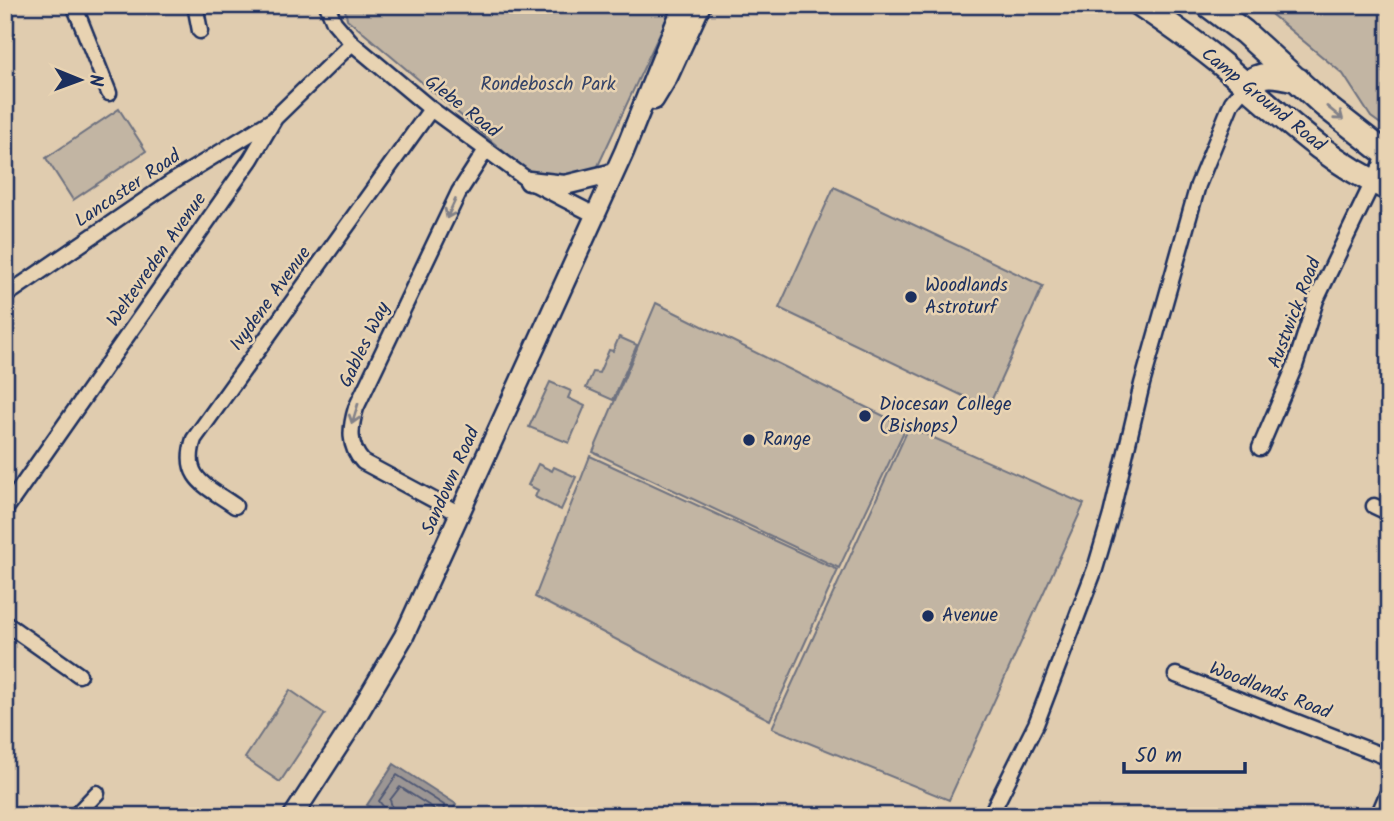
<svg xmlns="http://www.w3.org/2000/svg" width="1394" height="821" viewBox="0 0 1394 821" font-family="Kalam,sans-serif">
<style>
.green{fill:#c2b5a3;stroke:#6e7280;stroke-width:2}
.water{fill:#9c9694;stroke:#686d7e;stroke-width:2}
.lines{fill:none;stroke-linecap:round;stroke-linejoin:round}
.shore{stroke:#4f5874;stroke-width:2}
.minor-casing{stroke:#1b2f5e;stroke-width:19}
.tertiary-casing{stroke:#1b2f5e;stroke-width:23}
.primary-casing{stroke:#1b2f5e;stroke-width:28}
.minor{stroke:#e8d3b2;stroke-width:14}
.tertiary{stroke:#e8d3b2;stroke-width:18}
.primary{stroke:#e8d3b2;stroke-width:23}
.oneway{stroke:#828188}
.poi-dot{fill:#1b2f5e;stroke:#e8d3b2;stroke-width:2.5}
.labels{text-anchor:middle;dominant-baseline:central;stroke-width:5;stroke-linejoin:round;paint-order:stroke}
.park-label{font-size:19px;fill:#344368;stroke:#e8d3b2}
.street-label{font-size:19px;fill:#1b2f5e;stroke:#e8d3b2}
.poi-label{font-size:19px;fill:#1b2f5e;stroke:#e8d3b2;text-anchor:start}
</style>
<rect width="100%" height="100%" fill="#e0ccaf"/>
<filter id="ink" filterUnits="userSpaceOnUse"><feTurbulence type="fractalNoise" baseFrequency=".0143" numOctaves="2"/><feDisplacementMap in="SourceGraphic" scale="14" xChannelSelector="R" yChannelSelector="G"/><feConvolveMatrix kernelMatrix="1 2 1 2 8 2 1 2 1" color-interpolation-filters="sRGB"/></filter>
<g filter="url(#ink)">
<path class="green" d="M344 5H673L597 168 546 183 522 167 347 19Z
M1260 5H1389V130L1371 117 1343 74Z
M119 109 146 151 73 200 46 158Z
M834 187 1043 286 988 408 779 308Z
M656 303 906 427 839 568 593 452Z
M619 337 637 345 613 400 586 388 593 372 599 373 609 350 613 351Z
M550 382 571 391 568 398 585 406 569 443 529 427Z
M909 427 1084 504 949 800 772 728Z
M590 456 838 570 770 720 535 597Z
M538 464 552 471 554 467 576 477 561 510 535 497 538 490 528 485Z
M290 690 325 714 280 782 245 758Z"/>
<path class="water" d="M394 764 456 804 449 816H384L367 805Z"/>
<g class="lines">
<path class="shore" d="M386 816V810L379 801 397 775 444 805 443 816
M395 816 390 800 400 787 433 808 434 816"/>
<defs>
<path id="minor" d="M74 5 109 93
M195 5 200 31
M327 5 334 22 352 43 431 109 529 181 595 215
M5 296 170 183 271 121
M1260 448 1295 366 1316 300 1386 155
M235 506C207 486 181 479 194 439L431 109
M1374 506 1389 513
M5 510 251 159 275 118 352 43
M460 514 363 462C348 446 350 428 356 408L459 192 486 150
M5 623 79 675
M1176 675 1389 758
M75 816 97 793
M990 816 1036 724 1095 569 1111 515 1142 384 1198 185 1232 102 1246 85
M1378 816 1389 790"/>
<path id="tertiary" d="M654 100 668 77 701 5
M529 181 565 185 614 173
M293 816 347 733 404 636 624 152 683 5"/>
<path id="primary" d="M1141 5C1169 24 1198 44 1224 66 1277 111 1325 161 1389 189
M1208 5 1244 32 1324 105 1389 156
M1246 85C1261 70 1278 75 1298 80"/>
</defs>
<use href="#minor" class="minor-casing"/>
<use href="#tertiary" class="tertiary-casing"/>
<use href="#primary" class="primary-casing"/>
<use href="#minor" class="minor"/>
<use href="#tertiary" class="tertiary"/>
<use href="#primary" class="primary"/>
</g>
<defs><path id="oneway-shaft" d="M-6 0H5M1.5-3L5.5 0L1.5 3" fill="none" stroke-width="1.6" stroke-linecap="round" stroke-linejoin="round" transform="scale(1.75)"/></defs>
<g class="oneway">
<use href="#oneway-shaft" transform="translate(1335 113) rotate(39)"/>
<use href="#oneway-shaft" transform="translate(451 209) rotate(115)"/>
<use href="#oneway-shaft" transform="translate(355 414) rotate(107)"/>
</g>
</g>
<g class="poi-dot">
<circle cx="911" cy="297" r="7"/>
<circle cx="865" cy="416" r="7"/>
<circle cx="749" cy="440" r="7"/>
<circle cx="928" cy="616" r="7"/>
</g>
<g class="labels">
<g class="park-label">
<text x="548" y="85">Rondebosch Park</text>
</g>
<g class="street-label">
<text transform="translate(1263 100) rotate(39)">Camp Ground Road</text>
<text transform="translate(462 107) rotate(38)">Glebe Road</text>
<text transform="translate(128 189) rotate(-34)">Lancaster Road</text>
<text transform="translate(157 260) rotate(-55)">Weltevreden Avenue</text>
<text transform="translate(271 299) rotate(-54)">Ivydene Avenue</text>
<text transform="translate(1295 313) rotate(-69)">Austwick Road</text>
<text transform="translate(365 345) rotate(-64)">Gables Way</text>
<text transform="translate(451 481) rotate(-66)">Sandown Road</text>
<text transform="translate(1270 691) rotate(21)">Woodlands Road</text>
</g>
<g class="poi-label">
<text x="925" y="286">Woodlands<tspan x="925" dy="22">Astroturf</tspan></text>
<text x="879" y="405">Diocesan College<tspan x="879" dy="22">(Bishops)</tspan></text>
<text x="763" y="440">Range</text>
<text x="942" y="616">Avenue</text>
</g>
</g>
<rect width="1394" height="821" fill="none" stroke="#e8d3b2" stroke-width="28"/>
<rect x="14" y="14" width="1366" height="793" fill="none" stroke="#1b2f5e" stroke-width="2.5" filter="url(#ink)"/>
<g transform="translate(80 80) rotate(91)" stroke="#e8d3b2" stroke-width="5" paint-order="stroke">
<path d="M0-5L12 26L0 18L-12 26Z" fill="#1b2f5e"/>
<text y="-10" font-size="19" font-weight="bold" text-anchor="middle" fill="#1b2f5e">N</text>
</g>
<path d="M1124 762v10h121v-10" fill="none" stroke="#1b2f5e" stroke-width="3.5"/>
<text x="1135" y="762" font-size="21" fill="#1b2f5e" stroke="#e8d3b2" stroke-width="5" paint-order="stroke">50 m</text>
</svg>
